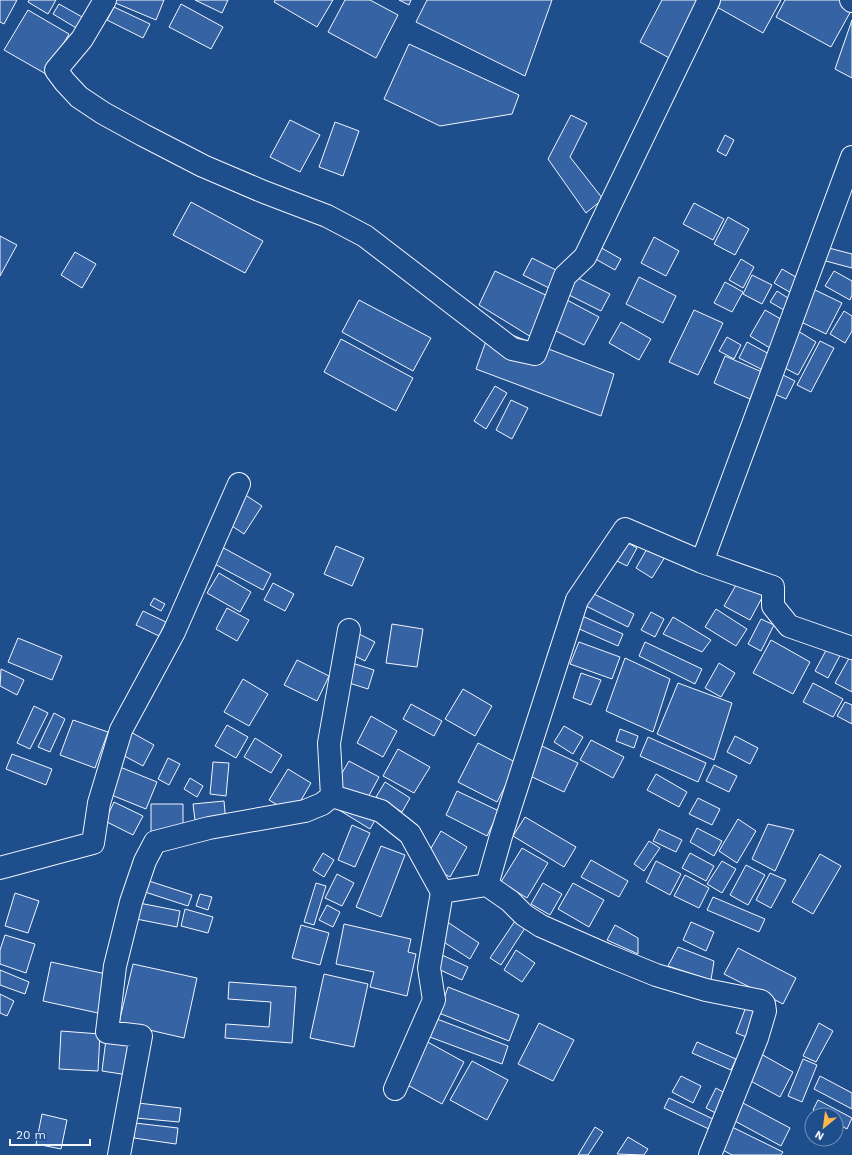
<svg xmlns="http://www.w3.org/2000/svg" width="852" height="1155" viewBox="0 0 852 1155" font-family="'Work Sans',sans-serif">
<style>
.building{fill:#3563a3;stroke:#f2f6ff}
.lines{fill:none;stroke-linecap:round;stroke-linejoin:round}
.minor-casing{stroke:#f2f6ff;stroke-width:24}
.minor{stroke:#1f4e8c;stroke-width:22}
</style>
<rect width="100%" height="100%" fill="#1f4e8c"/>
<path class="building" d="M0 0H17L4 24 0 22Z
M29 0H56L48 14 28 2Z
M114 0H164L156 20 113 2Z
M195 0H228L222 13Z
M275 0H333L317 27 274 2Z
M345 0H370L398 15 376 58 328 32Z
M399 0H411L409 5Z
M427 0H552L525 76 416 22Z
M662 0H702L673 60 640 42Z
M710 0H781L763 33 708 2Z
M785 0H839L852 7V9L831 47 776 17Z
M59 4 84 18 78 29 53 14Z
M181 4 223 27 211 49 169 27Z
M114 7 150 24 143 38 107 20Z
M28 10 69 34 46 74 4 50Z
M852 20V78L835 69Z
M409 44 519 95 512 114 440 126 384 99Z
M571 115 587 123 570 157 603 199 586 213 548 159Z
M290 120 320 135 300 172 270 157Z
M335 122 359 131 343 176 319 167Z
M725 135 734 140 726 156 717 151Z
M191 202 263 241 245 273 173 235Z
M694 203 724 219 713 240 683 224Z
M728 217 749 229 735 255 714 244Z
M0 236 17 245 0 276Z
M654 237 679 251 666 276 641 263Z
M598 246 621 259 615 270 592 257Z
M825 247 852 254V268L822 260Z
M75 252 96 264 82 288 61 275Z
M532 258 566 275 557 292 523 275Z
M741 259 754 267 743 288 729 280Z
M782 269 801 280 793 294 774 283Z
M495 271 554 299 536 340 479 305Z
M834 271 852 281V295L850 300 825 286Z
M752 275 772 285 762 304 743 294Z
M576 277 610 294 601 311 567 294Z
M639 277 676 296 663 323 626 304Z
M725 282 743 292 732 312 714 303Z
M811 288 842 303 826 334 795 319Z
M777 291 796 303 789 313 770 302Z
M359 300 431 338 413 371 342 332Z
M567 300 599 317 584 345 552 329Z
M694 310 723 323 698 375 669 362Z
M765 310 786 322 770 348 750 336Z
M844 311 852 316V331L845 343 830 334Z
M621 322 651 339 639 360 609 343Z
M491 327 614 374 601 416 476 369Z
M798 331 816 342 798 375 779 365Z
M727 337 741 345 734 359 719 351Z
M341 339 413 378 396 411 324 372Z
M820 341 834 348 811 392 797 385Z
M747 342 771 355 763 370 739 358Z
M725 356 762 372 750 399 714 383Z
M779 373 795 381 786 399 770 392Z
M495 386 507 393 486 429 474 421Z
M511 400 528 408 512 439 496 430Z
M244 494 262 506 244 534 226 522Z
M619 538 637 548 627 566 609 557Z
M220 546 271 574 263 590 211 562Z
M336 546 364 558 352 586 324 574Z
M648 547 665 557 652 578 636 568Z
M219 573 251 592 240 612 207 593Z
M740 578 765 592 750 620 724 606Z
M273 583 294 594 285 611 264 600Z
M590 592 634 614 628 627 584 605Z
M154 598 165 604 161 611 150 605Z
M227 608 249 620 237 641 216 629Z
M716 609 747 629 736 646 705 627Z
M143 611 166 622 159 636 136 625Z
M651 612 664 619 655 637 641 630Z
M582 616 623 634 618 646 577 628Z
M673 617 711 640 702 652 663 634Z
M761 619 774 625 761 651 748 644Z
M392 624 423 629 417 667 386 663Z
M355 632 375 642 365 661 345 651Z
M18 638 62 656 52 680 8 662Z
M771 640 810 662 793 694 753 673Z
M831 641 844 648 828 678 815 671Z
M579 642 620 657 612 679 570 664Z
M645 642 702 669 695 684 639 656Z
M852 653V692L835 683Z
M625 658 670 679 653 732 606 711Z
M297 660 329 676 317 701 284 685Z
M349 662 374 670 368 689 343 681Z
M719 663 735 673 721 697 705 688Z
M1 669 24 680 17 695 0 686Z
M581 673 601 680 591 705 573 698Z
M243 679 268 694 249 726 224 712Z
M678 683 732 703 714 760 657 734Z
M813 683 843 699 833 717 803 702Z
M463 689 492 706 475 736 445 719Z
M845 702 852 705V724L837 716Z
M411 704 442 721 434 736 403 719Z
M34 706 48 713 30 749 17 743Z
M54 713 65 719 50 752 38 747Z
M371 716 397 731 383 757 357 743Z
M73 720 108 732 95 768 60 755Z
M227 725 248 737 236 758 215 746Z
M564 726 583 737 573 754 554 742Z
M620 729 638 736 634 748 616 741Z
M129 731 154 745 143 766 117 752Z
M735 736 758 748 750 764 727 752Z
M648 737 706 763 698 782 640 756Z
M255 738 282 755 271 773 244 757Z
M591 740 624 757 613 778 580 760Z
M478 743 517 763 497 802 458 782Z
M542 746 578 763 564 792 528 775Z
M398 749 430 767 414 793 383 776Z
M12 754 52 769 46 785 6 769Z
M168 758 180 764 169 785 158 779Z
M349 761 379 777 366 801 335 785Z
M213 762 229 763 226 796 210 794Z
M714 765 737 776 729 792 706 781Z
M120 767 157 782 146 809 109 794Z
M288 769 311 783 293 814 269 800Z
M656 774 687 792 679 807 647 790Z
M190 778 203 786 197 797 184 789Z
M385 782 410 798 402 812 376 797Z
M457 791 499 811 487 836 446 815Z
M698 798 720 809 712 825 689 814Z
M224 801 226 824 196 828 193 804Z
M345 801 375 820 370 829 339 810Z
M114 802 143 816 133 835 105 821Z
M151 804H183V836H151Z
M525 817 576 847 564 867 513 836Z
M738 819 756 831 737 863 719 851Z
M768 824 794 830 775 871 752 859Z
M352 825 370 833 355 867 338 860Z
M697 828 722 841 714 856 690 842Z
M659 829 682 840 676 852 653 841Z
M441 831 467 847 450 877 423 862Z
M649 841 660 848 644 871 634 864Z
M381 846 405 855 381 917 356 907Z
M522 848 548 863 527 898 501 882Z
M323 853 334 860 324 877 313 870Z
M690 853 714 866 706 881 682 868Z
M820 854 841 866 813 914 792 902Z
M591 860 628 881 619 897 581 877Z
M656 861 681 874 670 895 646 882Z
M722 861 736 869 722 893 707 884Z
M746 865 765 875 748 905 730 895Z
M770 873 786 880 771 908 756 900Z
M337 874 354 883 342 906 325 898Z
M685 875 709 888 699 908 674 896Z
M146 880 192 895 188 906 142 891Z
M316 883 326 886 314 925 304 922Z
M543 883 562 894 550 915 531 904Z
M573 883 604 900 589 927 558 909Z
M15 893 39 901 28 933 5 926Z
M200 894 212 897 208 910 196 906Z
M713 897 765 919 759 932 707 910Z
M134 902 180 911 177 927 131 918Z
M327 905 340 912 333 927 319 920Z
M185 909 213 917 208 933 181 926Z
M517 918 527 925 501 965 490 958Z
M446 921 479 943 470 959 436 937Z
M691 922 714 932 706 951 683 940Z
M344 924 411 939 408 952 416 954 407 996 370 987 374 972 336 964Z
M301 925 329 933 320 965 292 958Z
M615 925 638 938V954L607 940Z
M5 935 35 944 26 973 0 964V950Z
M678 947 714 961 711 980 668 966Z
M738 948 796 978 783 1004 724 974Z
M516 950 535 963 522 982 504 970Z
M442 955 468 967 462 980 436 968Z
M51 962 106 974 98 1013 43 1001Z
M133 964 197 978 184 1038 119 1023Z
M0 970 29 982 25 994 0 985Z
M324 974 368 984 354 1047 310 1038Z
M229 982 296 987 292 1043 225 1038 226 1024 269 1027 271 1002 228 999Z
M448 987 519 1015 509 1041 439 1013Z
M0 994 14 1001 7 1016 0 1013Z
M749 999 761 1004 749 1038 736 1033Z
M437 1019 508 1046 502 1064 430 1037Z
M539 1023 574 1040 553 1081 518 1064Z
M819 1023 833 1031 816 1062 803 1056Z
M61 1031 100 1034 98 1071 59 1069Z
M106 1039 133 1042 128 1075 102 1071Z
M424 1040 464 1062 442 1104 402 1082Z
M697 1042 736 1059 731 1070 692 1053Z
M761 1054 793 1072 780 1097 747 1079Z
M803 1059 817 1065 802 1102 788 1096Z
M472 1061 508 1080 487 1120 450 1100Z
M681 1076 701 1086 693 1103 672 1092Z
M820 1076 852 1093V1109L814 1089Z
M716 1088 730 1096 721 1116 706 1108Z
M669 1098 715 1120 711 1130 664 1108Z
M818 1100 852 1118 847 1129 836 1123V1115H822L813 1110Z
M138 1103 181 1108 179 1122 136 1118Z
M743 1103 790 1128 781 1146 733 1120Z
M42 1114 67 1120 61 1149 36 1144Z
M135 1123 178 1128 176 1144 134 1138Z
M595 1127 603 1132 588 1155H578Z
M732 1127 783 1152 781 1155H732L721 1149Z
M628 1137 648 1149 644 1155 617 1154Z"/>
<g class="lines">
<defs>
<path id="minor" d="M105 0 82 39 56 70 65 82 79 97 103 113 143 135 203 166 264 192 327 216 365 236 512 349 535 354 565 276 585 257 709 0
M851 0 852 1
M702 562 773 587V606L789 626 852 648
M349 630 329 743 332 796 381 811 410 834 442 892
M0 868 93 843 99 803 121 730 174 632 239 484
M487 885 501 836 577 600 625 529 702 562 852 157
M395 1089 434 1000 429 968 442 892 487 885 510 901 524 915 541 926 607 955 656 975 706 990 761 1001 764 1004 765 1011 757 1038 710 1155
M119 1155 141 1036 107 1032 115 966 131 902 145 861 155 842 209 828 305 811 322 804 332 796"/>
</defs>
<use href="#minor" class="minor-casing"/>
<use href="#minor" class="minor"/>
</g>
<g transform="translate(824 1127) rotate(209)"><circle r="19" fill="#1f4e8c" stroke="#7391ba"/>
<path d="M0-3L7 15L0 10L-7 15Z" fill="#ffb74d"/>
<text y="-6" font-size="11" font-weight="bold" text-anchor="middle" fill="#f2f6ff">N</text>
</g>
<path d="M10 1139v6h80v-6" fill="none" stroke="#f2f6ff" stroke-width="2"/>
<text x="16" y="1139" font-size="12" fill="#f2f6ff" stroke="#1f4e8c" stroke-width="3" paint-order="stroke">20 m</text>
</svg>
